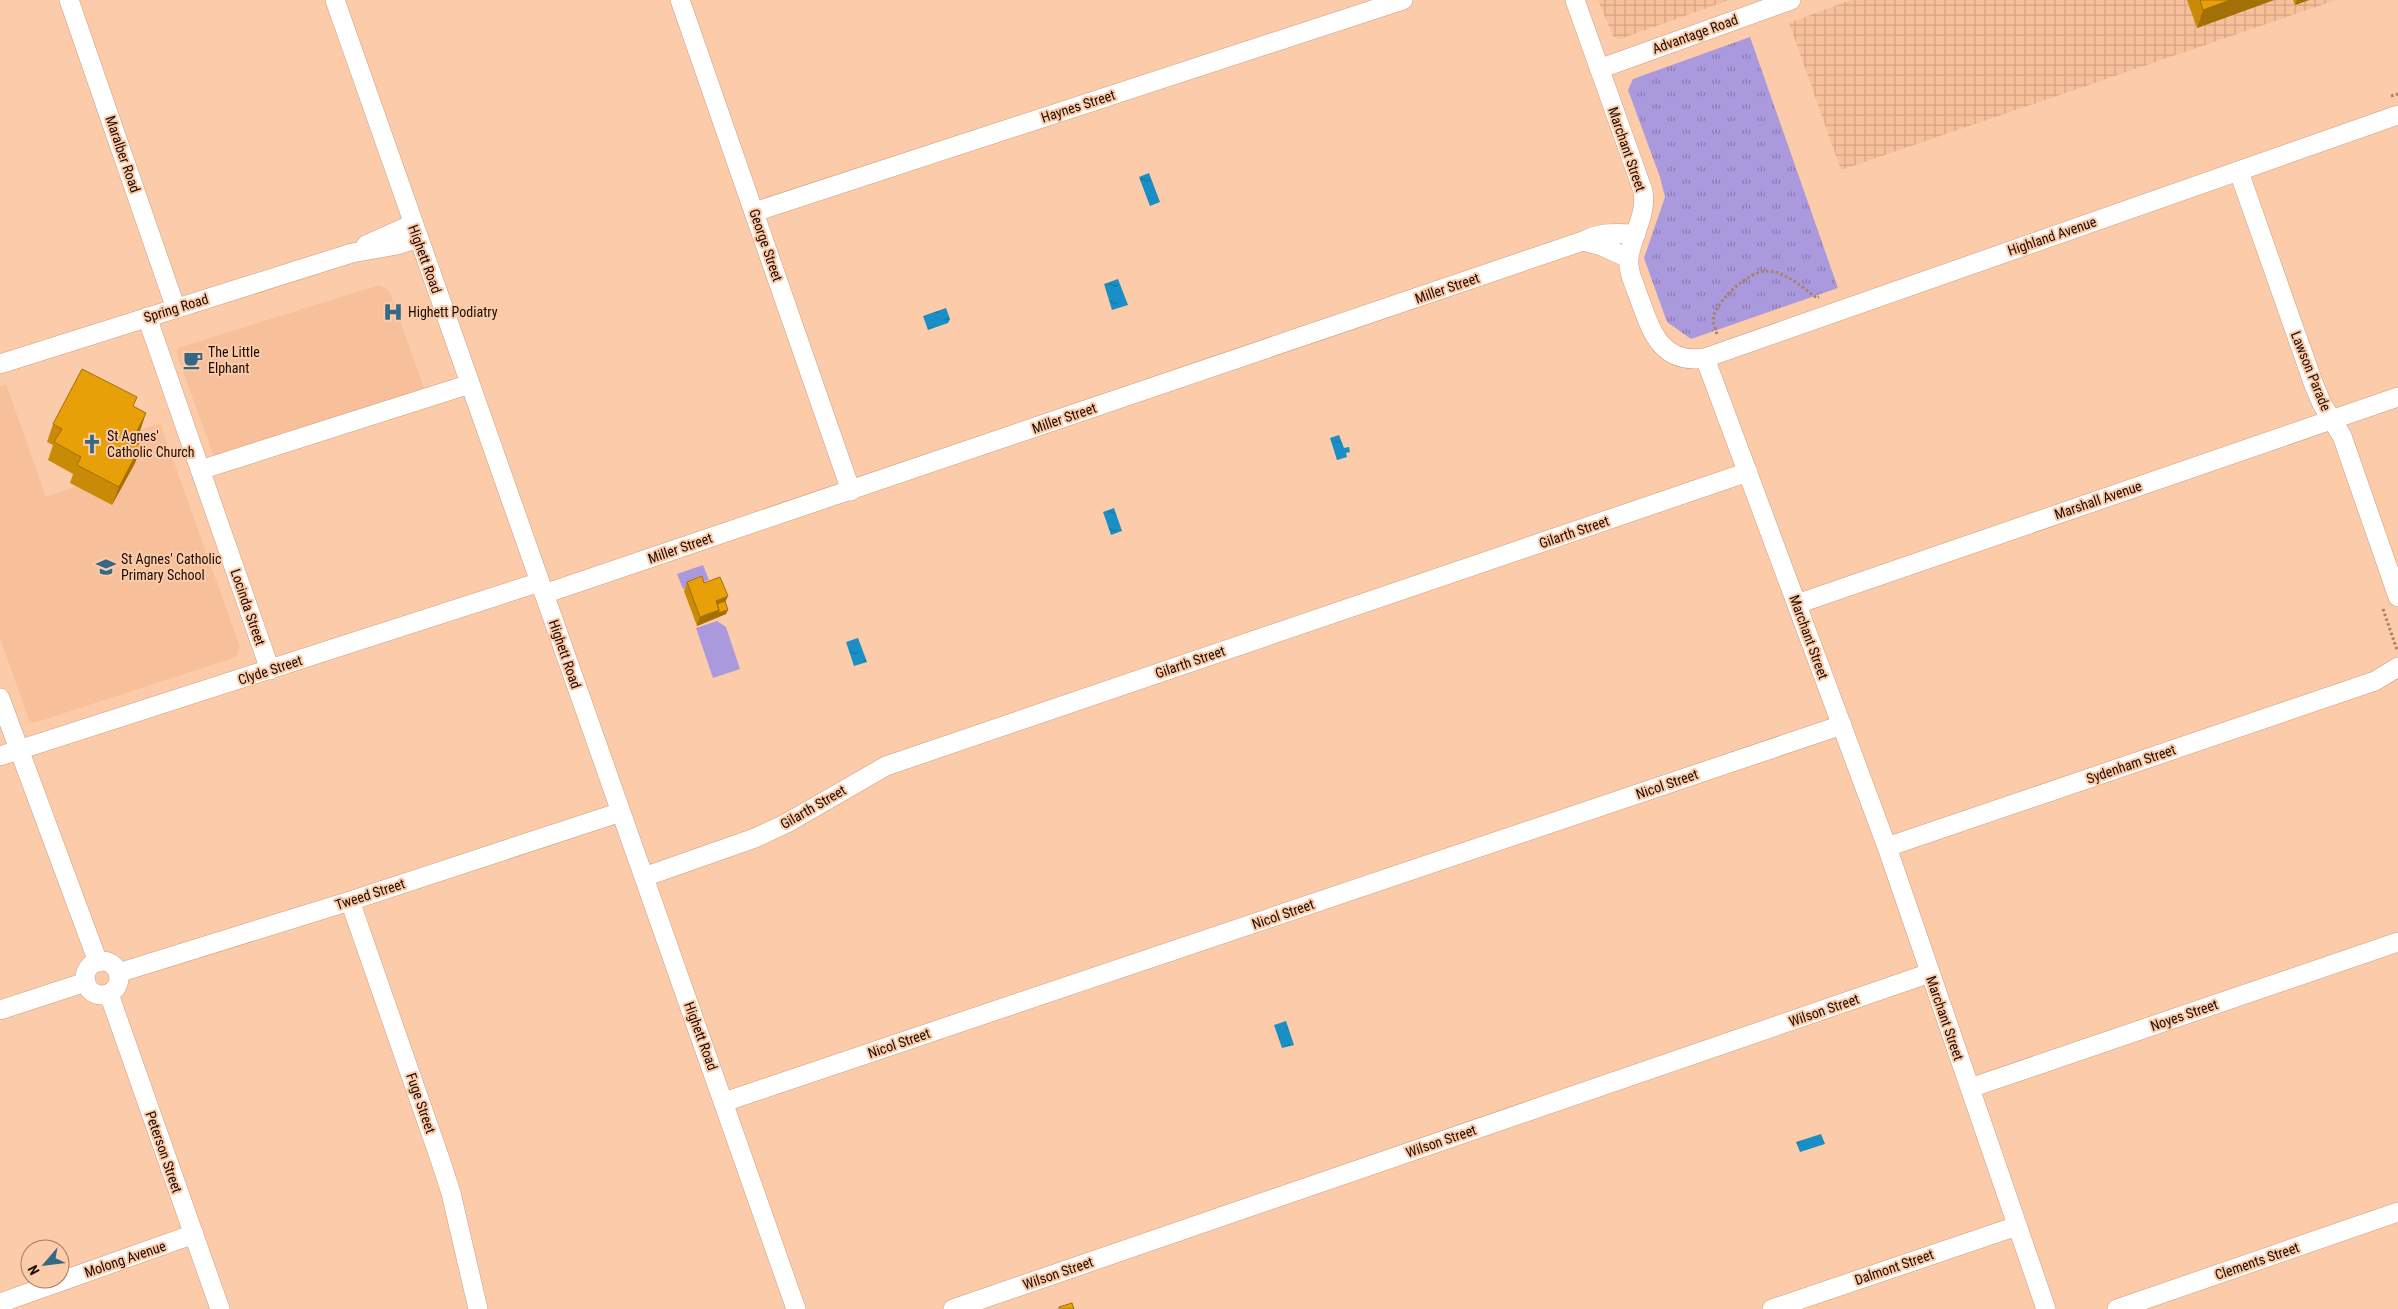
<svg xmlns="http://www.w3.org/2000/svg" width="2398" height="1309" viewBox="0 0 2398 1309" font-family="'Roboto Condensed',sans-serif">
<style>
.built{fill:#f7c09b}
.industrial{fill:url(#industrial-grid)}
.grass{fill:#ab99de}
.park{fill:url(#park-tufts)}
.water{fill:url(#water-ripples)}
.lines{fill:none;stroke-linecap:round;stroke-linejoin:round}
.minor-casing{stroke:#cb9d7d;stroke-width:20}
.path{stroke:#a6826a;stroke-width:3;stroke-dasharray:2.5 2.5;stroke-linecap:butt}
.minor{stroke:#fff;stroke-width:19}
.wall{fill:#c88a07}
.shaded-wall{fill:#a27006}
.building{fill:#e8a008;stroke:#a27006}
.labels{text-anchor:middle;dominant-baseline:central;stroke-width:4;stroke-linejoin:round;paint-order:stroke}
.street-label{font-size:14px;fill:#1d0c03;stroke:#fbcbaa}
.poi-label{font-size:14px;fill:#1d0c03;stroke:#fbcbaa;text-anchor:start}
</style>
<defs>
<pattern id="industrial-grid" width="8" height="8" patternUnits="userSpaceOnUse" patternTransform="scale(1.25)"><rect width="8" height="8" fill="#f7c09b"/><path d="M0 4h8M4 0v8" fill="none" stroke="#d3a484"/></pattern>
<pattern id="park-tufts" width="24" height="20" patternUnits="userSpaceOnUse" patternTransform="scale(1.25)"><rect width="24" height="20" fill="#ab99de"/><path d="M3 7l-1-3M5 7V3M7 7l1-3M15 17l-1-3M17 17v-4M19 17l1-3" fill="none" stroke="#8b7bb2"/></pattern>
<pattern id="water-ripples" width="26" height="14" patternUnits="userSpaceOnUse" patternTransform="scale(1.25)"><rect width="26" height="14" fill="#198fc6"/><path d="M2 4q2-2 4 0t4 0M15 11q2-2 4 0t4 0" fill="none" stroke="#16739f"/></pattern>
</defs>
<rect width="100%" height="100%" fill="#fbcbaa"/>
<path class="built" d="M379 285 389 290 425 391 219 458 213 454 176 352 178 348Z
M6 384 46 497 121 470 140 430 160 423 240 647 236 657 34 723 29 720 0 638V386Z"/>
<path class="industrial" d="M1598 0H1729L1620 39 1613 36Z
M1851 0H2336L1841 170 1789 23Z"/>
<path class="grass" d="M703 565 709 580 683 589 677 574Z
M717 621 726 627 740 669 713 678 696 628Z"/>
<path class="park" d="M1750 37 1838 288 1691 339 1667 322 1644 258 1665 197 1660 177 1628 90 1633 79Z"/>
<path class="water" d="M1149 173 1160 202 1150 206 1139 177Z
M1118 279 1128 305 1112 310 1104 284Z
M946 308 950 319 948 323 928 330 923 316Z
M1339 435 1344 448 1349 447 1350 452 1346 453 1347 457 1337 460 1330 438Z
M1114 508 1122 531 1111 535 1103 512Z
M858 638 867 662 854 666 846 642Z
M1286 1021 1294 1045 1282 1048 1274 1025Z
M1821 1134 1825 1144 1800 1152 1796 1142Z"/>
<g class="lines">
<defs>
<path id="minor" d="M69 0 176 309
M335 0 796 1309
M680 0 851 491
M1575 0 1643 191C1647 216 1632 234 1629 258 1627 270 1634 283 1638 295 1651 330 1660 365 1705 358L1887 847 2046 1309
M1599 69 1791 0
M2239 172 2314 385 2322 404 2342 436 2398 597
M754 212 1403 0
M1583 241 1602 246 1628 258
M366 245 413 224
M147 317 270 670
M1705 358 2398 115
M0 364 352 253 397 245 418 238
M200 470 470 384
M544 594 1583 241C1601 232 1615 233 1636 234
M1797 604 2398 397
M0 698 98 962
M0 756 540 582
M1887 847 2375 681 2398 667
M644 877 755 838 787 823 886 766 1748 472
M350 901 440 1159 451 1193 478 1309
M85 978a17 17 0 1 1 34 0a17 17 0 1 1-34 0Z
M118 973 350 901 621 812
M109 994 220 1309
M0 1010 86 982
M1970 1088 2398 942
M724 1102 1842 725
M0 1303 194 1234
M953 1309 1930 973
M1772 1309 2017 1226
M2117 1309 2398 1212"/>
</defs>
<use href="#minor" class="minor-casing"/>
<path class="path" d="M2391 96 2398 94
M1717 334C1715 328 1712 322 1714 315 1719 299 1748 272 1766 271 1784 270 1803 288 1817 298L1819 297
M2383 609 2397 650"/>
<use href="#minor" class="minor"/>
</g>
<path class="wall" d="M2187 0H2274L2197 28Z
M2293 0H2309L2295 5Z
M134 406 140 431 134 442 141 445 135 463 112 505 70 483 73 474 48 460 53 445 47 442 53 424Z
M687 582 704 583 725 603 726 614 697 626 684 591Z"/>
<path class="shaded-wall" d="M2230 0H2274L2197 28 2203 10Z
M2297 0H2309L2295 5Z
M146 413 140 431 126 459 132 441Z
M141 445 135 463 112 505 119 487Z
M728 596 724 605 716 609V601Z
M719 610H728L726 614 697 626 700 617Z"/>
<path class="building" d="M2200 0H2230L2203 10Z
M82 369 137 397 133 406 146 413 132 441 141 445 119 487 77 465 81 457 54 442 62 429 53 424Z
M702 576 704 583 720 577 728 596 716 601 719 610 700 617 687 582Z
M725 601 728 610 718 613 719 610 717 604Z
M1072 1303 1074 1309H1059V1307Z"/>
<defs>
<symbol id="hospital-bare" viewBox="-9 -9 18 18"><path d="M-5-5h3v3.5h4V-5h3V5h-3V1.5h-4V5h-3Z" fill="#356885" stroke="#fbcbaa" stroke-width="2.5" paint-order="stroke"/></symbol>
<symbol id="cafe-bare" viewBox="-9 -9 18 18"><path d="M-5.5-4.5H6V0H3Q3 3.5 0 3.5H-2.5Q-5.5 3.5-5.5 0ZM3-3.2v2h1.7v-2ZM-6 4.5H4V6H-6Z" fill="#356885" stroke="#fbcbaa" stroke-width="2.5" paint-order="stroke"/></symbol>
<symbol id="church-bare" viewBox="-9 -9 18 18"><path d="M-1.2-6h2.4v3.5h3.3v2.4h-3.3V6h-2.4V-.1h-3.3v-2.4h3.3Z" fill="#356885" stroke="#fbcbaa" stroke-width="2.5" paint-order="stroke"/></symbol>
<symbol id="school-bare" viewBox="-9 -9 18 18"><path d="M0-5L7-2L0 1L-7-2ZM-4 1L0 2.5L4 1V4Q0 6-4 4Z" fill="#356885" stroke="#fbcbaa" stroke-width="2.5" paint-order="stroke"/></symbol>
</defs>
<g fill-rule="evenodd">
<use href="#hospital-bare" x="379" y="298" width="28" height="28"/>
<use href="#cafe-bare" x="179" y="346" width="28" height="28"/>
<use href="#church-bare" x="78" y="430" width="28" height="28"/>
<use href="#school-bare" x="92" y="553" width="28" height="28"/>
</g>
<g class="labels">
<g class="street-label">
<text transform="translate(1695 34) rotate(-20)">Advantage Road</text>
<text transform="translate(1078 106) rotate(-18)">Haynes Street</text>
<text transform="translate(1627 149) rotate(71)">Marchant Street</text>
<text transform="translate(123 154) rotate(71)">Maralber Road</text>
<text transform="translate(2052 236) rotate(-19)">Highland Avenue</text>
<text transform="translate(766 245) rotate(71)">George Street</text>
<text transform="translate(425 259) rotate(70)">Highett Road</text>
<text transform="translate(1447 288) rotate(-19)">Miller Street</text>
<text transform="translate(176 308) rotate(-17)">Spring Road</text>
<text transform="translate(2311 371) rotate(68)">Lawson Parade</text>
<text transform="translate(1064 418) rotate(-19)">Miller Street</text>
<text transform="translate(2098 500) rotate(-19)">Marshall Avenue</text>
<text transform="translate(1574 532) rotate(-19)">Gilarth Street</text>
<text transform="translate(680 548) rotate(-19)">Miller Street</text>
<text transform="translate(248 607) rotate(71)">Locinda Street</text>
<text transform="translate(1809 637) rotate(70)">Marchant Street</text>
<text transform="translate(565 654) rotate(71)">Highett Road</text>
<text transform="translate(1190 662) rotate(-19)">Gilarth Street</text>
<text transform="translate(270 670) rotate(-18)">Clyde Street</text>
<text transform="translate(2131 764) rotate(-19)">Sydenham Street</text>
<text transform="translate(1667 784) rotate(-19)">Nicol Street</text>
<text transform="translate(813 807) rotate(-30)">Gilarth Street</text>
<text transform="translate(370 894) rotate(-18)">Tweed Street</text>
<text transform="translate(1283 914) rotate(-19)">Nicol Street</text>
<text transform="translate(1824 1010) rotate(-19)">Wilson Street</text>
<text transform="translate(2184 1015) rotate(-19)">Noyes Street</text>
<text transform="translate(1945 1018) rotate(71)">Marchant Street</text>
<text transform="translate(701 1036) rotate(70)">Highett Road</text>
<text transform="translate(899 1043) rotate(-19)">Nicol Street</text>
<text transform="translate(421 1103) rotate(71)">Fuge Street</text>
<text transform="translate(1441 1141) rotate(-19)">Wilson Street</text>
<text transform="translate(164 1152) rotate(71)">Peterson Street</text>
<text transform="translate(125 1259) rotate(-19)">Molong Avenue</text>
<text transform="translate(2257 1261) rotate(-19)">Clements Street</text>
<text transform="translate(1894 1267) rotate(-19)">Dalmont Street</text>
<text transform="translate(1058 1273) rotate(-19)">Wilson Street</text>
</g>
<g class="poi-label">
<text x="408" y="312">Highett Podiatry</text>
<text x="208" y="352">The Little<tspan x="208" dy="16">Elphant</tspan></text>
<text x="107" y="436">St Agnes'<tspan x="107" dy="16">Catholic Church</tspan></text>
<text x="121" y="559">St Agnes' Catholic<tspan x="121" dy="16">Primary School</tspan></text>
</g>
</g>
<g transform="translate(45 1264) rotate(242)"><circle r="24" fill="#fbcbaa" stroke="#a27f67"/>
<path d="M0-4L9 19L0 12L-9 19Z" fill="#356885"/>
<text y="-8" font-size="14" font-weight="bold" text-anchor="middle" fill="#1d0c03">N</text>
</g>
</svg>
